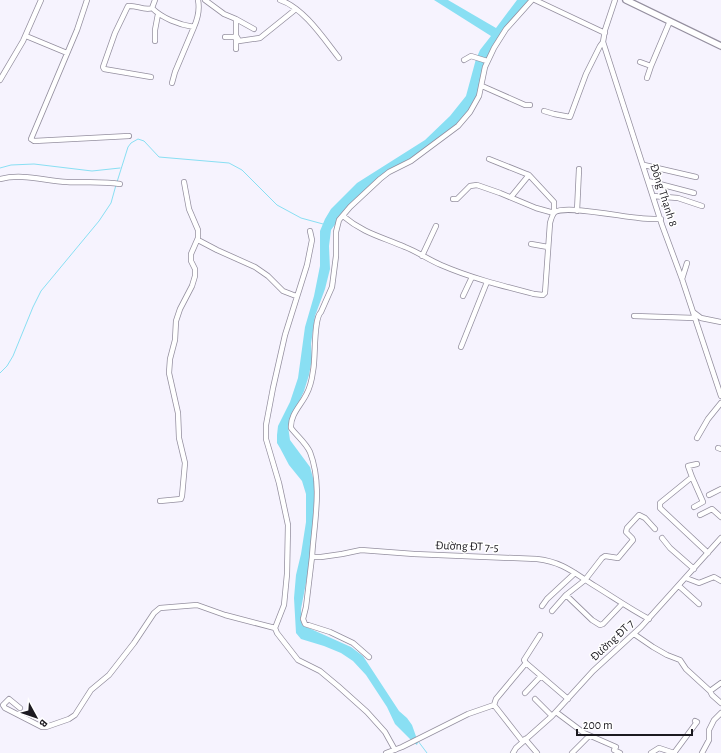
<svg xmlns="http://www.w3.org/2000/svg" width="721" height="753" viewBox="0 0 721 753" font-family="'Alegreya Sans',sans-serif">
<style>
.water{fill:#89dff3}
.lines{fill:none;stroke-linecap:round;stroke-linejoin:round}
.stream{stroke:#89dff3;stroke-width:1}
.minor-casing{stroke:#948f9f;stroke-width:6}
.major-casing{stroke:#948f9f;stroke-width:8}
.minor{stroke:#fff;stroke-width:4.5}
.major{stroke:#fff;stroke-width:5.5}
.labels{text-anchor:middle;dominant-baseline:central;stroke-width:3;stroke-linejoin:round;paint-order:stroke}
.street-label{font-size:12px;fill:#1c1a20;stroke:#fff}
</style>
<rect width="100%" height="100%" fill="#f6f3fe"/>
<path class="water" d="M434 0H448L496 28 517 0H530L490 53 478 96 462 121 422 152 379 182 342 215 331 230 329 246 330 269 325 289 315 316 311 344 312 359 309 375 304 391 288 426 290 440 310 467 315 485 312 538 309 567 301 609 302 625 351 647 363 656 399 711 407 718 412 725 418 742 417 745 413 742 395 724 387 707 366 675 353 661 341 653 324 646 301 639 296 633 294 598 296 575 301 554 306 522V494L302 481 289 465 280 448 277 443V435L278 426 290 402 298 378 305 327 314 296 320 266V231L325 219 331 209 357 183 425 140 450 116 466 96 476 59 480 50 491 36Z"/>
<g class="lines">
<path class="stream" d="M0 168 11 165 34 164 92 171 120 168
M117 182 128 147 131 143 138 139 144 141 159 157 229 163 242 170 277 205 301 218 323 224
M0 373 7 366 13 356 33 307 41 291 99 221 111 203 116 185
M418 741 427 753"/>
<defs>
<path id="minor" d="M87 0 77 30 31 139 34 141 129 136
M205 0 224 14 236 19V49
M280 0C304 8 324 39 339 58
M532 0 506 29 494 48 485 67 479 96 470 112 458 126 411 161 389 172 380 179 350 207 339 220 336 232V256L332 287 321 312C313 319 316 358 313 371 312 379 310 388 306 395 301 405 290 415 291 428 297 436 306 443 310 452 323 486 314 522 312 557H321L342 554 361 550 414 554 537 559C563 562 574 573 595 586 613 597 630 609 649 619
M535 0 605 33
M615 0 605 30 603 42 662 225 682 279 721 396
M152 8C162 18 179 25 194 27L175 72 172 83
M236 19 254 29
M194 27C198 18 200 10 198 0
M26 36 67 53
M225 37H237L239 41 260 38 296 9
M155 41V30L158 14
M464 60 471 56 487 61
M640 62 651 66 670 21
M151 77 104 69 103 67 115 33 128 6C137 5 144 11 152 8L155 0
M647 78 651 66
M0 80 23 41 41 0
M482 86 525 105H530
M544 111 554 114 570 117 586 74 600 46 603 42
M644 165 696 177
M0 179C23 173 45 181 67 182 85 183 102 181 120 184
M648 181 694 193
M653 196 678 198 702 206
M511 197 529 175
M453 199H457L470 186 477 185 500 193 536 208 554 213V202L529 175 489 159
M577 211 579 169
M343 216C363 233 382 237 405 247 418 252 429 260 441 265 471 278 503 286 534 294L543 295 545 293 550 223C551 219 552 215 555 212 567 205 623 217 639 218 646 219 653 219 661 219
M310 231 312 240 307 265 285 335 273 388 266 425V439L279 483 288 525 287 574 284 605 275 628 277 633 298 660 320 671 338 686 367 712 385 732 395 750
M198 240 217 250 255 267 268 276 283 291 296 296
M531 244 548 247
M422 256 436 226
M682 279 687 263
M463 296 472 277
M693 312 701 318 721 322
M634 316 695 318
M461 347 487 282
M697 438 708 419 721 403
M718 448 721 449
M697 464 688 466 692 477 660 503V508L708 553
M692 477 703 502 694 507
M709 495 721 489
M160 501 181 499 182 496 185 463 179 438 178 413 169 373 170 359 175 340 176 321 180 309 192 286 195 276V269L191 261V254L198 238V230L189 209 184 182
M700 515 712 509 721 517
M662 538 670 548 694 569
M312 557 306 607 303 619 305 624 330 632 353 643 369 657
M686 578 699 583 714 577 721 581
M679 586 699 604
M566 595 592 620 600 625 603 624 622 604
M542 606 547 599 575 573
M552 611 566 595 585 580 602 558 605 556 618 558 633 540 632 538 626 532 627 528 639 515 645 518 655 529
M634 634 653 647 667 655 680 660 686 669 710 691 721 683
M540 635 524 660 526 663 568 699
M710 691 712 695 721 703
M525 693 541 676
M535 699 552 716
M20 708 9 699 3 705 5 708 42 727H46L69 719 75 715 91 690 109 675 134 643 154 613 160 608 197 605 225 615 275 628
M556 712 584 733 616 747
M525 739 537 753
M523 742 494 705 496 699 526 663
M614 750 620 753
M386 753 402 747 468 714 494 705
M513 753 516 748 552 716 593 671 641 627 721 538
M572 753 589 736
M651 753 659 748 674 753 697 722 695 721
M702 753 709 740V730L714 720 721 713"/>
<path id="major" d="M626 0 721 46"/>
</defs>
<use href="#minor" class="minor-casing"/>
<use href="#major" class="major-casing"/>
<use href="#minor" class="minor"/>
<use href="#major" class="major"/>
</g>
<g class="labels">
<g class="street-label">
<text transform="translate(664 195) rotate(72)">Đông Thạnh 8</text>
<text transform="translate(467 546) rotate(2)">Đường ĐT 7-5</text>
<text transform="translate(612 640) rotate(-43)">Đường ĐT 7</text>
</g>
</g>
<g transform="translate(36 717) rotate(130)" stroke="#ffffff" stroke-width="3" paint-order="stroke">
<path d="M0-3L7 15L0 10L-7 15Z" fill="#1c1a20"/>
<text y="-6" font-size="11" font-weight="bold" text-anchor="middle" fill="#1c1a20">B</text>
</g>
<path d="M577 729v6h115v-6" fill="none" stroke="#1c1a20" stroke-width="2"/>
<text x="583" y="729" font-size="12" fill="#1c1a20" stroke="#ffffff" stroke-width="3" paint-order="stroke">200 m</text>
</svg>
